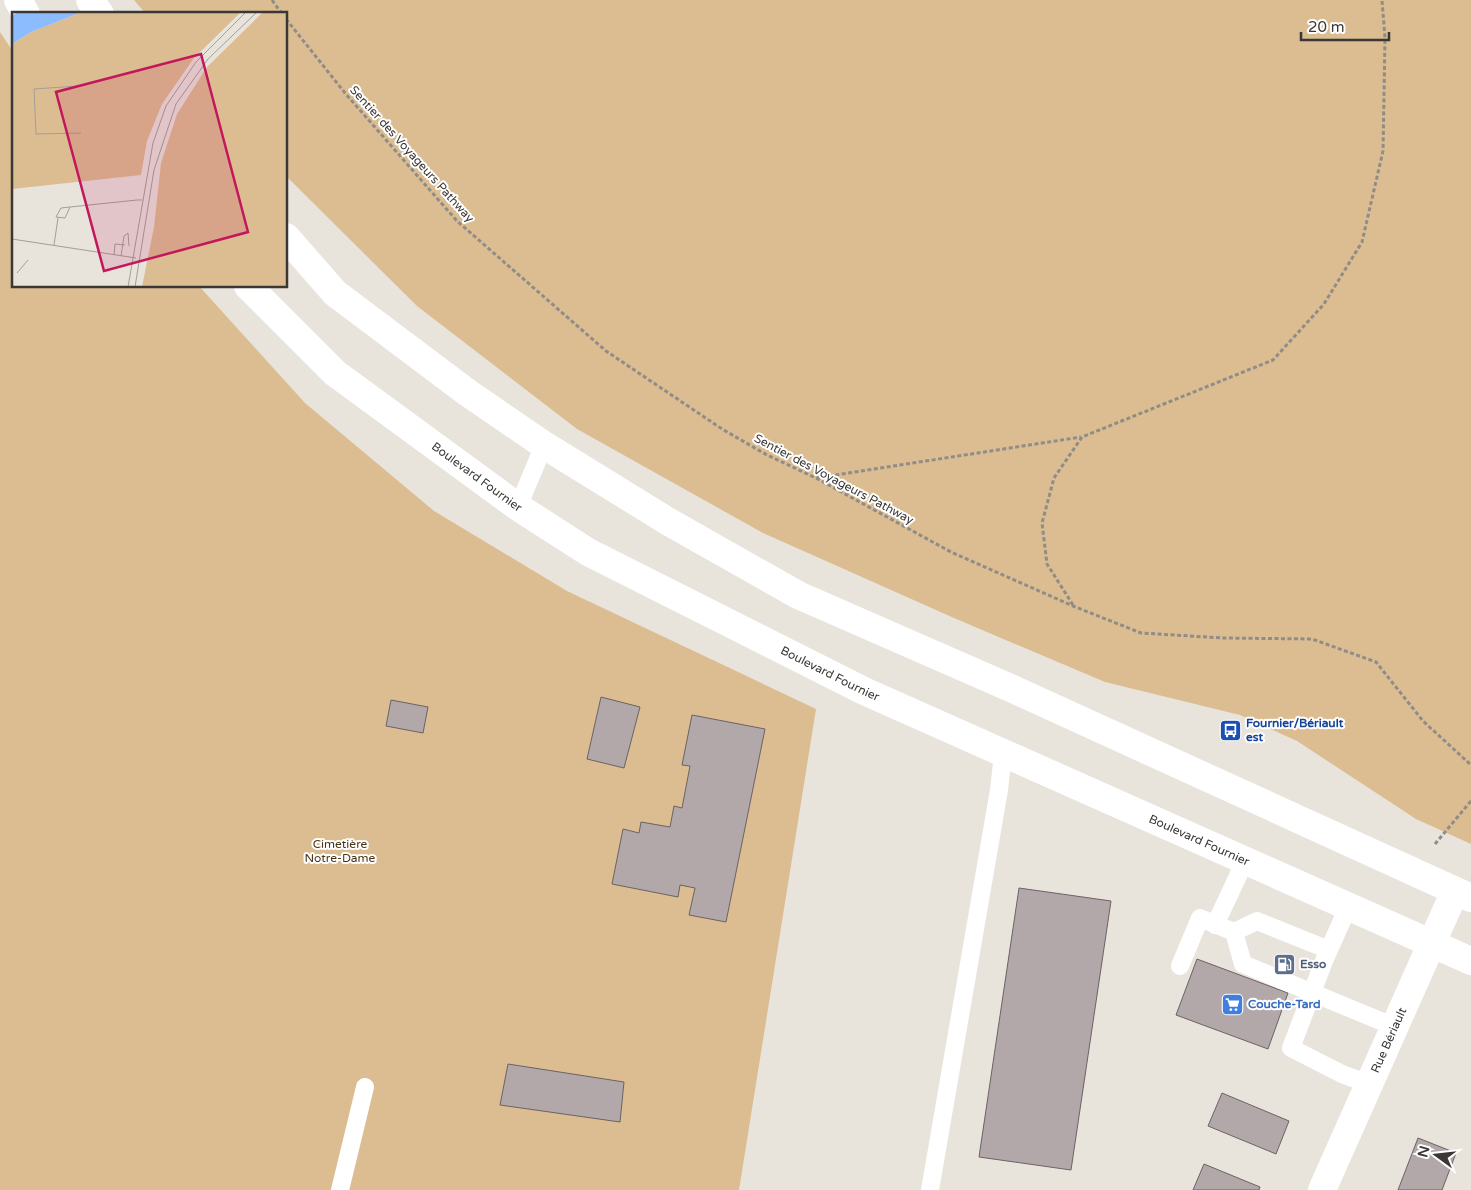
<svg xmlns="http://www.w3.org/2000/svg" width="1471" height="1190" viewBox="0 0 1471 1190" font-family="'Varela Round',sans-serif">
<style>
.green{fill:#dcbd91}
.building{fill:#b2a8aa;stroke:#6b6264}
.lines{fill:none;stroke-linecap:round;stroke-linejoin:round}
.path{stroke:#908c87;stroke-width:3;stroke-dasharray:4 2.5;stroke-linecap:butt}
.lane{stroke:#fff;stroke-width:18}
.street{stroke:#fff;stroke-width:28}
.secondary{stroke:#fff;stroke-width:28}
.labels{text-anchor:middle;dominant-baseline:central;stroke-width:4;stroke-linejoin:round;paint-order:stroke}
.street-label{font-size:12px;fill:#3a3835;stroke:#fff}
.transit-label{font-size:12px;font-weight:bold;fill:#164399;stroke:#fff;text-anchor:start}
.park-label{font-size:12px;fill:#493514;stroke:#fff}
.service-label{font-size:12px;font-weight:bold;fill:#4e5e75;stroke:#fff;text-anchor:start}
.shop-label{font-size:12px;font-weight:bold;fill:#366cbe;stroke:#fff;text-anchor:start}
.inset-road{fill:none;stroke:#a29f99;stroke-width:1}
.view{fill:#c2185b;fill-opacity:0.15;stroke:#c2185b;stroke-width:2.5}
.inset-edge{fill:none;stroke:#3a3835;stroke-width:2.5}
</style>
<rect width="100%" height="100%" fill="#e8e3db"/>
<path class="green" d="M134 0H1471V844L1416 819 1297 741 1240 715 1105 682 954 618 763 533 577 429 417 306 286 176V14H146Z
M0 32 14 53V286H199L305 403 434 511 567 591 816 709 739 1190H0Z"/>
<path class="building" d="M601 697 640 707 624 768 587 759Z
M391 700 428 707 423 733 386 726Z
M692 715 765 729 726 922 689 915 695 888 680 885 678 897 612 884 623 829 639 833 641 822 670 827 674 806 682 808 690 766 682 765Z
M1019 888 1111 901 1071 1170 979 1157Z
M1197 959 1288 993 1268 1049 1176 1015Z
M508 1064 624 1082 620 1122 500 1105Z
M1222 1093 1289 1121 1276 1154 1208 1126Z
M1418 1138 1456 1153 1442 1190H1398Z
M1204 1164 1260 1187 1259 1190H1193Z"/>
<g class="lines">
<path class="path" d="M272 0 282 14
M286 19 345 93 457 221 606 351 722 429 767 455 816 478 951 552 1073 606 1141 633 1223 638 1312 639 1376 662 1423 721 1471 765
M816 478 1081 437
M1073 605 1047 564 1042 523 1054 478 1082 437 1273 360 1324 304 1362 242 1383 151 1385 38 1382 0
M1435 844 1471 801"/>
<path class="lane" d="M518 507 544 445
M1348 907 1324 961 1291 1048 1342 1074 1369 1084
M1215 925 1245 861
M1329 950 1257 921 1234 932 1243 964 1395 1027
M1180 966 1200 918 1234 932
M340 1190 365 1087
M930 1190 999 790 1003 754"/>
<path class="street" id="s1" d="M1322 1190 1455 891"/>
<g class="secondary">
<path d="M18 0 26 14"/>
<path d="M90 0 100 14"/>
<path d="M286 237 335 293 468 393 544 445 669 522 798 595 1015 690 1471 898"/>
<path id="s2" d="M248 286 335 373 518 507 588 552 864 691 1471 961"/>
</g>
</g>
<defs>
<symbol id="bus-square" viewBox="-11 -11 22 22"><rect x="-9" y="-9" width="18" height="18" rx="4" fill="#1a4fb4" stroke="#fff"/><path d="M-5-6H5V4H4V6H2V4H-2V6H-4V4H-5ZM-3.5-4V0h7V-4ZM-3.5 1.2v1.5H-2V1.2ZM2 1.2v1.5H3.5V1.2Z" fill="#fff"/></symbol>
<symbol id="fuel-square" viewBox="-11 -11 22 22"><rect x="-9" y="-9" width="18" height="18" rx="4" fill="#5c6f8a" stroke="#fff"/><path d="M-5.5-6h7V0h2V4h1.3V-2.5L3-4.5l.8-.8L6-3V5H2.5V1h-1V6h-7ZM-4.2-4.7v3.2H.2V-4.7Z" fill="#fff"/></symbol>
<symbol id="supermarket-square" viewBox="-11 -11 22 22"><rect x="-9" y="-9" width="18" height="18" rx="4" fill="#3f7fe0" stroke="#fff"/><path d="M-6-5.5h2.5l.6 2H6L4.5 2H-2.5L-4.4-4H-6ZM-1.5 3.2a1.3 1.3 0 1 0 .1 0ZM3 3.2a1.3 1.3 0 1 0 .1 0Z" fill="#fff"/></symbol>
</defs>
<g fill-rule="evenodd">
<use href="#bus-square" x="1218" y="718" width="25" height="25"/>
<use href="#fuel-square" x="1272" y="952" width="25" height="25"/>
<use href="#supermarket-square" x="1220" y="992" width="25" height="25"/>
</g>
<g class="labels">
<g class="street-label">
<text transform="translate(412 154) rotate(48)">Sentier des Voyageurs Pathway</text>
<text stroke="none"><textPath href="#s2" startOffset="299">Boulevard Fournier</textPath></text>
<text transform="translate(834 479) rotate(28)">Sentier des Voyageurs Pathway</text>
<text stroke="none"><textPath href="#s2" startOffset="704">Boulevard Fournier</textPath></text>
<text stroke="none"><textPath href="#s2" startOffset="1109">Boulevard Fournier</textPath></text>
<text stroke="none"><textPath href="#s1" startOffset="164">Rue Bériault</textPath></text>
</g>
<g class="transit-label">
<text x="1246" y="723">Fournier/Bériault<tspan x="1246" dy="14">est</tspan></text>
</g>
<g class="park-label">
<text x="340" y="844">Cimetière<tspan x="340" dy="14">Notre-Dame</tspan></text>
</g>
<g class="service-label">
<text x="1300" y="964">Esso</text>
</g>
<g class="shop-label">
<text x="1248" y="1004">Couche-Tard</text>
</g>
</g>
<g transform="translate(12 12)">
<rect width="275" height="275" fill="#e8e3db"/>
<path d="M70 0H229L182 46 150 92 135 129 129 163 0 177V32L19 20ZM251 0H275V275H130L142 215 149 151 165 102 195 55Z" fill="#dcbd91"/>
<path d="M6 0H70L19 20 0 32V4Z" fill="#8dbcfe"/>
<path class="inset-road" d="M66 74 22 77 24 122 69 121M58 195 53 206 44 205 49 196 58 195 125 188H130M0 227 124 246M42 233 46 206M102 243 103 232 113 233M109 244 112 224 116 221 117 234M5 261 16 248M116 275 141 131 154 94 184 50 234 0M123 275 142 158 164 92 196 47 245 0"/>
<path class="view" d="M189 42 236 220 92 259 44 80Z"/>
<rect width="275" height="275" class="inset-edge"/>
</g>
<g transform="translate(1436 1155) rotate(285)" stroke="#ffffff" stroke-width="4" paint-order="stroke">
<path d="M0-4L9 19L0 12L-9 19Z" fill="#3a3835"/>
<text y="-8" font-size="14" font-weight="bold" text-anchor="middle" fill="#3a3835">N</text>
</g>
<path d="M1301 32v8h88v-8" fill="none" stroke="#3a3835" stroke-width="2.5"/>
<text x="1308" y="32" font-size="15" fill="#3a3835" stroke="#ffffff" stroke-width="4" paint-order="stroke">20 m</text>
</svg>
